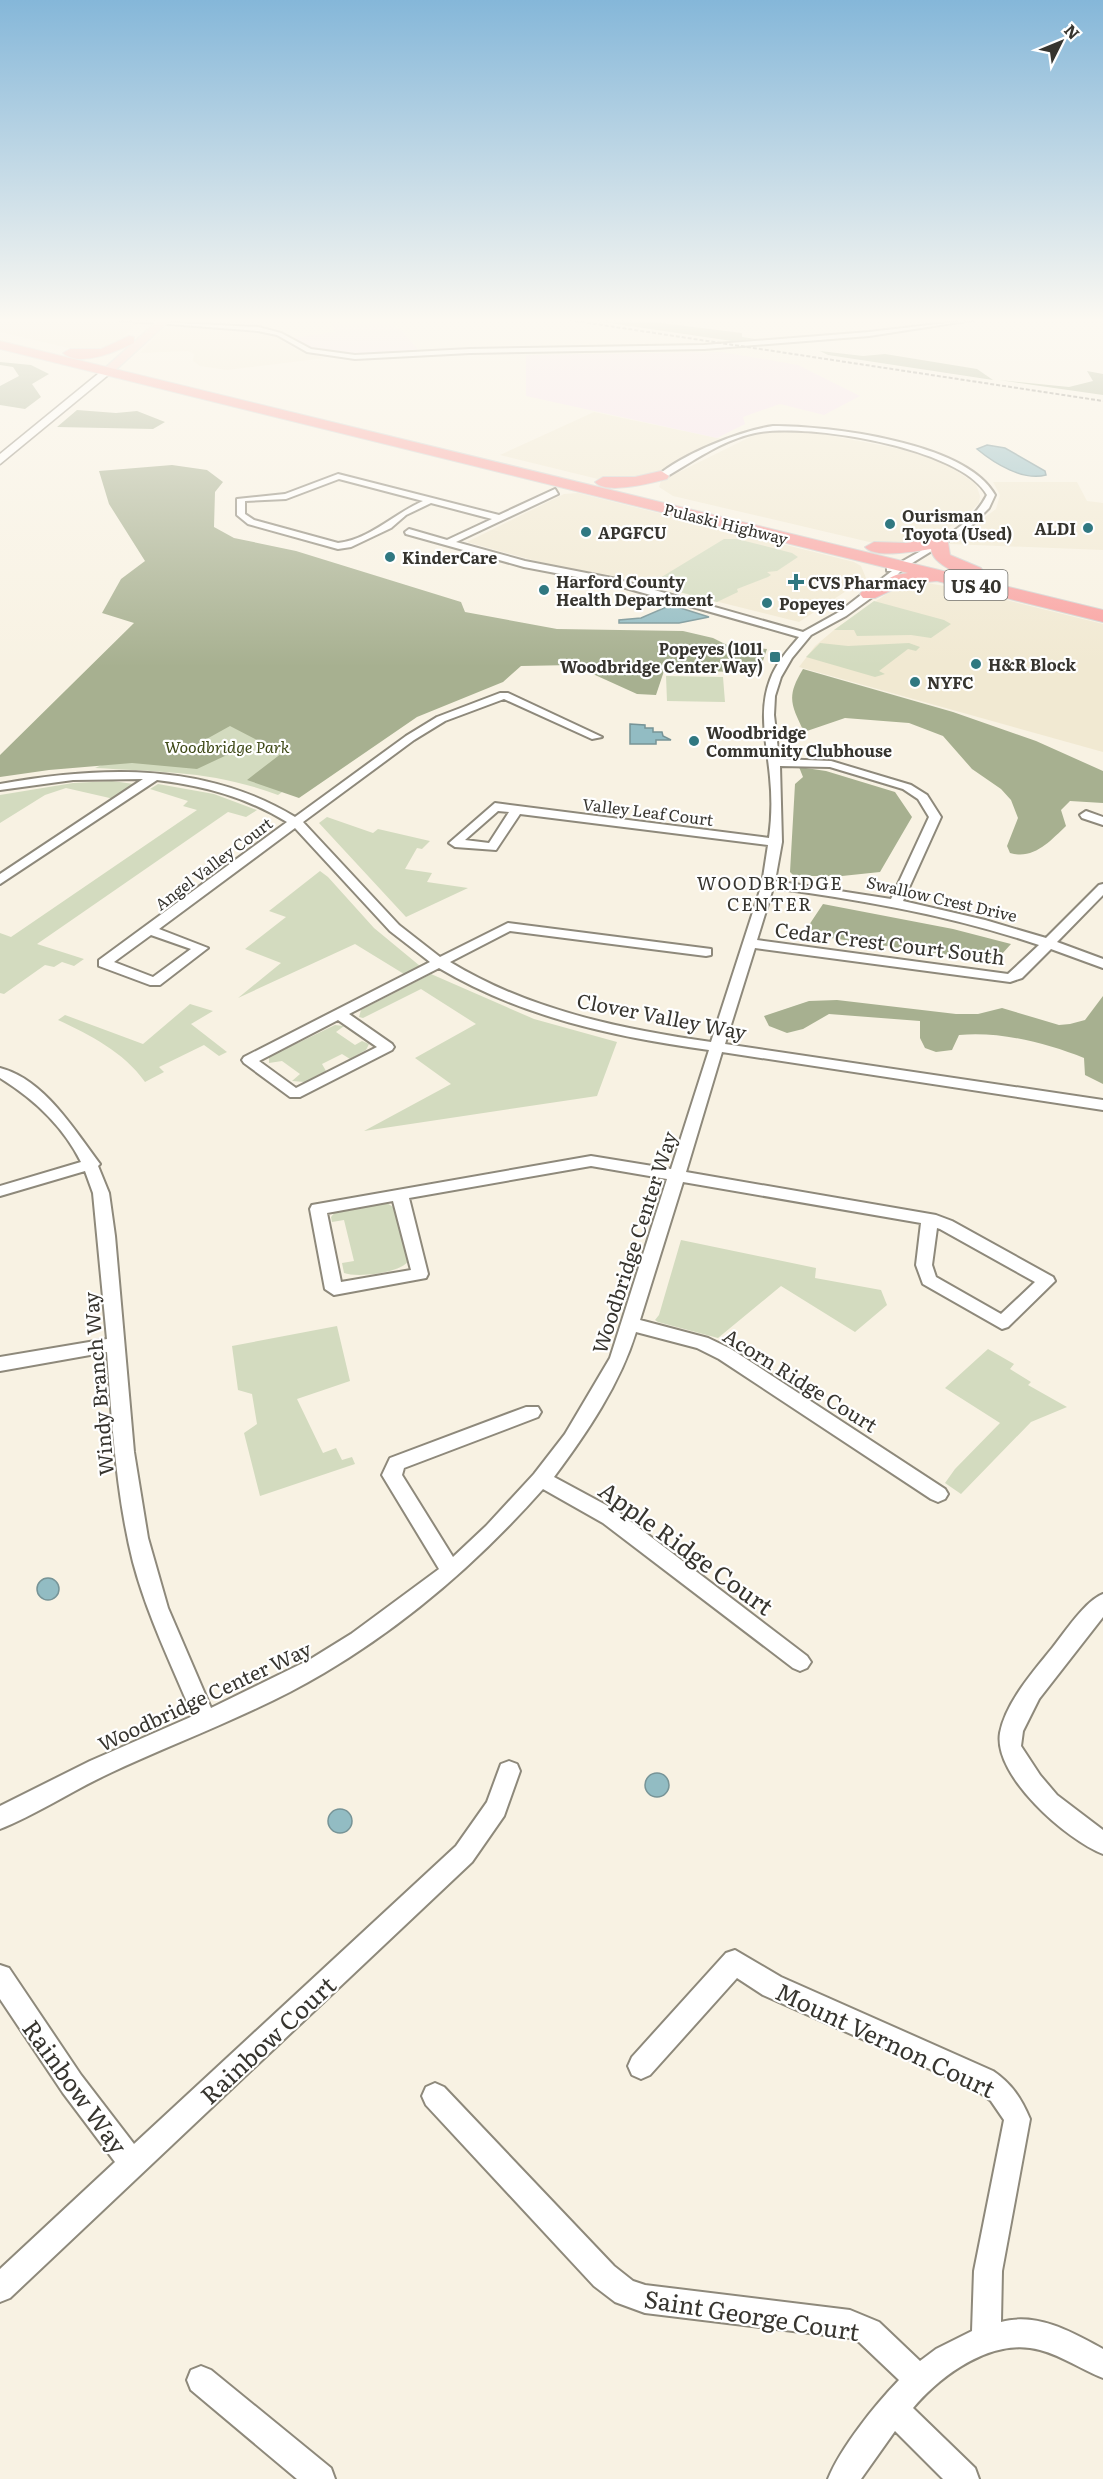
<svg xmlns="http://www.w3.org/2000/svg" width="1103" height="2479" viewBox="0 0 1103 2479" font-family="Literata,serif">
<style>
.built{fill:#f1e9d2}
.industrial{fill:#f7e1ef}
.green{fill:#d3dbbf}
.forest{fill:#a7b090}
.water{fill:#92bcc3;stroke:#779497;stroke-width:1.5}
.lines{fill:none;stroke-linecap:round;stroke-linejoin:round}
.street-casing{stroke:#8e897b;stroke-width:4}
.secondary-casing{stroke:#8e897b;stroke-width:3}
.primary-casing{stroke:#d3d3d1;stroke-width:3}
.highway-casing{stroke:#d3d3d1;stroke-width:2}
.street{fill:#fff;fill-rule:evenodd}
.secondary{fill:#fff;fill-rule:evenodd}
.primary{fill:#fbc7c6;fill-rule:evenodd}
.highway{fill:#f9a1a0;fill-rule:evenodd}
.rail{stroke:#817d74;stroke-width:2;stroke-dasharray:4 2;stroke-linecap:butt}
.poi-dot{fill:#307881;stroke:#fff;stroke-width:2}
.labels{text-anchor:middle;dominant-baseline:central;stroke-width:4.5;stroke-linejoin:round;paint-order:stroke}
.far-poi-label{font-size:16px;font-weight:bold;fill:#37352f;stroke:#fff;text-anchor:start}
.far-street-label{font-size:16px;fill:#37352f;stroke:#fff}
.far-park-label{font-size:16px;font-style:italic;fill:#3e4916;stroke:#fff}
.shield{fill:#fff;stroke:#73726d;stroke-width:1.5}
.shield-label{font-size:18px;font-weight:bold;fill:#37352f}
.far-neighbourhood-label{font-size:18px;letter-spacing:1.5px;fill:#37352f;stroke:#fff}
.street-label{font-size:20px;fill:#37352f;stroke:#fff}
.near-street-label{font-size:24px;fill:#37352f;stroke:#fff}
</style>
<rect width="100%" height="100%" fill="#f8f2e3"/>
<path class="built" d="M0 320H142L109 349 86 352 0 332Z
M183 326 261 331 275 336 297 350 325 358 227 370 200 366 193 361 194 354 188 351 140 353 163 328Z
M594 412 722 439 652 476 606 481 500 455Z
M802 430 900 449 942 461 976 484 980 496 979 503 966 516 928 542 882 545 673 496 659 487 661 481 752 436 770 431Z
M993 482H1077L1087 501 1103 503V550L949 544 996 509 1000 495Z
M578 493 854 562 861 566 866 578 799 622 610 575 550 565 467 542 564 494Z
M927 583 962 589 1103 624V752L799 667 815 646 834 630 895 588Z"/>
<path class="industrial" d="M350 320H388L404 333 419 351 356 356 309 348 294 338 335 332 332 325Z
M722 352 798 365 860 396 824 415 780 404 743 417 745 424 717 438 526 396V355Z"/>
<path class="green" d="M724 539H737L792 553 798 557 777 571 767 572 771 575 768 577 737 589 738 592 717 602 650 584Z
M874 601 944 620 951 624 931 638 911 635 857 636 854 630H834Z
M820 643 848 646 909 643 920 647 916 651 908 649 879 671 885 674 875 677 806 657Z
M666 676 723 677 725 702 667 701Z
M228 709 329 758 278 795C214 771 162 772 95 768Z
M112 781 134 784V787L114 799 66 788 45 795 0 823V795L73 783Z
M158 784 214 794 257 810 246 817 228 812 37 944 84 959 74 966 62 962 54 967 45 965 4 994 0 993V933L11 937 197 810 183 806 188 801 150 789Z
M327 817 373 833 378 829 430 841 422 849 417 848 405 869 432 873 427 882 468 888 406 917 319 823Z
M320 871 328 877 374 928 420 966 404 974 355 944 238 998 281 963 245 949 286 917 269 911Z
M431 974 534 1019 617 1042 597 1096 364 1131 451 1084 415 1058 476 1024 421 989 363 1018 359 1017 361 1010Z
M190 1004 213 1011 191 1024 227 1052 219 1056 204 1045 159 1067 164 1072 145 1082C124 1052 90 1035 58 1020L65 1015 143 1044Z
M335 1025 344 1026 336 1032 355 1045 362 1041 369 1044 366 1050 350 1059 342 1054 322 1064 326 1071 305 1082 292 1081 300 1074 282 1061 269 1063V1057Z
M385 1202 395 1208 409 1260C403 1273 357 1278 344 1273L342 1263 354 1261 344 1220 332 1222 331 1217 336 1211Z
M681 1240 816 1268 815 1278 881 1290 887 1305 855 1332 781 1286 718 1338 658 1322 655 1320 659 1315Z
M337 1326 350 1381 297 1399 323 1453 336 1448 342 1460 352 1457 355 1464 260 1496 244 1433 257 1424 252 1394 238 1390 232 1346Z
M988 1349 1014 1364 1010 1369 1031 1382 1028 1385 1067 1407 1031 1422 961 1494 945 1483 955 1469 1000 1423 945 1388Z"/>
<path class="forest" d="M589 320H637L742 333V337L756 339 732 341Z
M820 351 863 356 885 354 977 369 993 380 828 355Z
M0 362 31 365 49 374 32 384 41 397 25 409 0 405V386L19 376 13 367 0 365Z
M1087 371 1103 374V395L999 380 1069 387 1093 381Z
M77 410 116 413 137 411 165 422 153 429 57 427Z
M172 465 207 470 223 482 215 492 214 527 234 538 296 551 461 602 465 612 557 629 683 631 713 638 729 646 767 649 759 672 664 671 656 695 637 694 573 665 521 666 503 682 417 717 299 798 247 780 282 753 230 726 203 741 229 754 197 769 132 763 49 770 0 777V755L134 623 102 613 121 579 145 561 109 504 99 471Z
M803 669 953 712 1036 741 1103 771V803L1070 801 1061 810 1066 826C1050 841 1034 860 1010 853L1007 846 1018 818 1011 800 1001 789 972 769 943 736 909 723 845 718 804 732C791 704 786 697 803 669Z
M799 767 826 771 895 792 912 817 880 872 842 876H794L790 872 795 784 803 777Z
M823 904 953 929 1011 944 1001 955 984 960 803 934Z
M1103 996V1084L1085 1075 1084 1058C1046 1043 1000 1031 959 1035L952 1050 936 1052 925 1048 920 1038V1021L829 1014 803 1029 787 1033 769 1026 764 1016 809 1001 837 1000 956 1014H978L1002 1008 1059 1025 1070 1024 1085 1020Z"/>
<path class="water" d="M987 445 1005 448 1045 471 1046 475C1023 481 995 464 977 449Z
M671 605 709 617 679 623H619V620L641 618Z
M630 724 645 725V728H653V732H662L663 736 671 740H656V744H630Z
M37 1589a11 11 0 1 1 22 0a11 11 0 1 1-22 0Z
M645 1785a12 12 0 1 1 24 0a12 12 0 1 1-24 0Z
M328 1821a12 12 0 1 1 24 0a12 12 0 1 1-24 0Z"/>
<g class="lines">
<defs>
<path id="street" d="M118 320 258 327 281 333 311 349 355 355 470 349 704 345 869 332 973 320 869 336 704 349 470 353 355 359 307 352 277 335 258 331Z
M773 426C829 426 966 442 995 495L989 508 969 528 904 568 882 590 846 616 811 635 792 658 781 677 775 696 774 715 779 759 831 761 911 785 927 795 941 817 903 901 985 920 1046 938 1099 885 1103 884V895L1057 942 1103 959V968L1051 949 1022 978 1010 982 755 948 725 1044 1103 1100V1110L722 1052 686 1172 936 1215 952 1221 1053 1277 1055 1281 1008 1327 1002 1329 923 1284 916 1265 921 1223 683 1182 640 1320 708 1338 731 1349 945 1489 948 1494 945 1499 938 1502 931 1499 719 1359 697 1348 636 1332C620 1384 587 1433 554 1477L617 1511 807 1656 811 1662 807 1668 800 1671 793 1668 603 1523 543 1489C480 1560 407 1624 324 1673 255 1714 178 1741 106 1775 70 1792 37 1814 0 1829V1806L90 1761 193 1716C172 1666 147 1615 133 1562 116 1494 112 1422 107 1352L0 1371V1357L107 1339 93 1193 85 1171 0 1196V1186L81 1162C63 1126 34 1099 0 1078V1068C44 1079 75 1131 100 1164L98 1166 109 1193 115 1236 134 1452 148 1538 168 1608 211 1708 309 1660 351 1634 439 1569 382 1475 390 1458 526 1407H538L541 1412 538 1417 404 1468 402 1475 453 1557 486 1526 534 1474 565 1434 610 1358 667 1179 591 1166 409 1198 428 1274 426 1278 334 1295 325 1289 310 1209 312 1205 591 1156 671 1169 709 1050C615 1037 521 1017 439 968L349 1014 392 1044 394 1047 392 1050 300 1097H290L244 1063 242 1060 244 1057 430 962 390 931 295 828 159 929 208 948 160 985H150L99 966V960L287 822C246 797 205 786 157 780L0 884V874L143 779 73 780 0 790V784C100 766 205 762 295 817L406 736 437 717 500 693H508L602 737 592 739 504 699 445 721 414 740 303 822 399 925 440 957 508 923 711 949V955L706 956 510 931 450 962C529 1010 620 1029 711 1042L762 884 768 845 520 814 496 850 455 847 449 843 495 803 769 838C772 817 772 797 770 777 767 744 758 712 770 680 776 663 788 650 799 637L608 583 524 567 406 534 405 532 409 529 447 540 492 519 431 503 406 515 391 528 351 547 338 549 248 524 237 515V499L285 494 338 474 499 515 555 489 558 494 456 542 525 561 612 578 803 632 839 612 892 571H887V567L898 564C929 545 970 529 987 495 961 447 804 422 755 433 722 440 692 462 664 478L657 476C683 454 739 431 773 426ZM339 479 423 501C395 513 369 540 338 543L254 520 245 514V501L286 499ZM780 766 830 767 903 789 918 799 929 817 891 899 775 881 782 842ZM498 811 509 812 489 843 465 840ZM773 888C863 900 953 916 1039 945L1008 974 757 940ZM151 935 191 949 153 977 114 962ZM338 1020 377 1047 296 1088 259 1061ZM393 1201 411 1270 341 1282 327 1213ZM937 1228 940 1229 1035 1282 1001 1314 936 1277 932 1265Z
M1086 811 1103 817V825L1082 818 1080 815Z
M1103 1594V1617L1039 1699 1023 1731 1021 1746 1040 1775 1057 1795 1103 1830V1854C1067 1840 993 1776 1000 1733 1006 1702 1033 1672 1053 1647 1064 1633 1086 1600 1103 1594Z
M509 1761 517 1764 520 1771 504 1816 472 1862 10 2298 0 2302V2269L115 2162 63 2093 0 1999V1965L9 1968 81 2075 134 2144 456 1846 487 1802 501 1764Z
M735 1950 781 1977 993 2071C1012 2084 1021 2098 1030 2119L1002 2271 1001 2322C1037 2312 1072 2332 1103 2349V2378C1082 2370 1063 2356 1040 2350 993 2337 942 2374 913 2408L975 2468 979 2479H943L895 2431 861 2479H828C841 2447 875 2405 899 2380L859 2342 850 2338 645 2313 615 2302 594 2286 426 2105 422 2096 426 2087 435 2083 444 2087 614 2266 633 2281 645 2285 850 2310 879 2322 920 2361 936 2349 972 2331 974 2271 1004 2120 991 2101 975 2089 763 1995 737 1978 650 2075 641 2079 632 2075 628 2066 632 2057 726 1953Z
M201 2366 211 2370 331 2468 335 2479H297L191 2390 187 2380 191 2370Z"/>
<path id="secondary" d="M104 369 113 371 0 464V454Z"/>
<path id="primary" d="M159 320H170L112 373H104V369Z"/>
<path id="highway" d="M129 336 134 337V343C117 351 80 368 63 353L70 349H101Z
M0 341 1103 610V622L937 581 905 584 875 598H863L860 594 863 590 896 575 908 573 0 349Z
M661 471 669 476 667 479C651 483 606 495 595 482L603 477H635Z
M939 537 948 542 950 555 981 568 984 572 981 576C966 579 932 565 931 549 917 551 875 559 865 547L874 542 906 543Z"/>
</defs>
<use href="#street" class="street-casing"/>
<use href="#secondary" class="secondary-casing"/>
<use href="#primary" class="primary-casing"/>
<use href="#highway" class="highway-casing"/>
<use href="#street" class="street"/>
<use href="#secondary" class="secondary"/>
<use href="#primary" class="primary"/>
<use href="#highway" class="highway"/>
<path class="rail" d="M569 320 1103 401"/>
</g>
<linearGradient id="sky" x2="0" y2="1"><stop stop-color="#85b7d9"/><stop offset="0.48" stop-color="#fcf9f2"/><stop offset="1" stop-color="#fcf9f2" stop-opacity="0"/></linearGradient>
<rect width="1103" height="667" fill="url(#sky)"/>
<g class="poi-dot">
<circle cx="890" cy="524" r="6"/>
<circle cx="1088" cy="528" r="6"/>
<circle cx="586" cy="532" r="6"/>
<circle cx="390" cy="557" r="6"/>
<path d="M793 573h6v6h6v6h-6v6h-6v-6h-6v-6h6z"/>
<circle cx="544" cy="590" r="6"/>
<circle cx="767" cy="603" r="6"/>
<rect x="769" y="651" width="12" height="12" rx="3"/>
<circle cx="976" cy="664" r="6"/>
<circle cx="915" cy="682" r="6"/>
<circle cx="694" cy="741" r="6"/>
</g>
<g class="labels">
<g class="far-poi-label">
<text x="902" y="515">Ourisman<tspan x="902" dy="18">Toyota (Used)</tspan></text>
<text x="1076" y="528" text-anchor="end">ALDI</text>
<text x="598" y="532">APGFCU</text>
<text x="402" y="557">KinderCare</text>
<text x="556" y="581">Harford County<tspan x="556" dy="18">Health Department</tspan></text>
<text x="808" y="582">CVS Pharmacy</text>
<text x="779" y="603">Popeyes</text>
<text x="763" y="648" text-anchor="end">Popeyes (1011<tspan x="763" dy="18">Woodbridge Center Way)</tspan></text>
<text x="988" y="664">H&amp;R Block</text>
<text x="927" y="682">NYFC</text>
<text x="706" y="732">Woodbridge<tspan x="706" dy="18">Community Clubhouse</tspan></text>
</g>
<g class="far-street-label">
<text transform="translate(726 523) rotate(14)">Pulaski Highway</text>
<text transform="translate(648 811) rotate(7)">Valley Leaf Court</text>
<text transform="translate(213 863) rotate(-37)">Angel Valley Court</text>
<text transform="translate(942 898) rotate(13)">Swallow Crest Drive</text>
</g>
<g class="far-park-label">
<text x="227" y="746">Woodbridge Park</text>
</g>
<rect class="shield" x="944.5" y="570" width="63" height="30" rx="4.5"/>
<g class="shield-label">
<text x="976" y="585">US 40</text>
</g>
<g class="far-neighbourhood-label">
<text x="770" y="882">WOODBRIDGE<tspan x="770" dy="21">CENTER</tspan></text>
</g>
<g class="street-label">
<text transform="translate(890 942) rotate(7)">Cedar Crest Court South</text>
<text transform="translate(662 1015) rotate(11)">Clover Valley Way</text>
<text transform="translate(633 1242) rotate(-72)">Woodbridge Center Way</text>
<text transform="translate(801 1379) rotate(32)">Acorn Ridge Court</text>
<text transform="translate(97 1384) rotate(-95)">Windy Branch Way</text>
<text transform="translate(204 1695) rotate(-25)">Woodbridge Center Way</text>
</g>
<g class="near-street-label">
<text transform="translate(687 1547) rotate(36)">Apple Ridge Court</text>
<text transform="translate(267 2039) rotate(-43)">Rainbow Court</text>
<text transform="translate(886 2039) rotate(25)">Mount Vernon Court</text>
<text transform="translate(76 2086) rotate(54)">Rainbow Way</text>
<text transform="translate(752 2314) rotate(9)">Saint George Court</text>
</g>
</g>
<g transform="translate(1061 42) rotate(47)" stroke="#ffffff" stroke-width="4.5" paint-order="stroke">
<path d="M0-4.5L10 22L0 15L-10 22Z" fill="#37352f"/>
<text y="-9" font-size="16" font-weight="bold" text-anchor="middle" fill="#37352f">N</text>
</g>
</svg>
